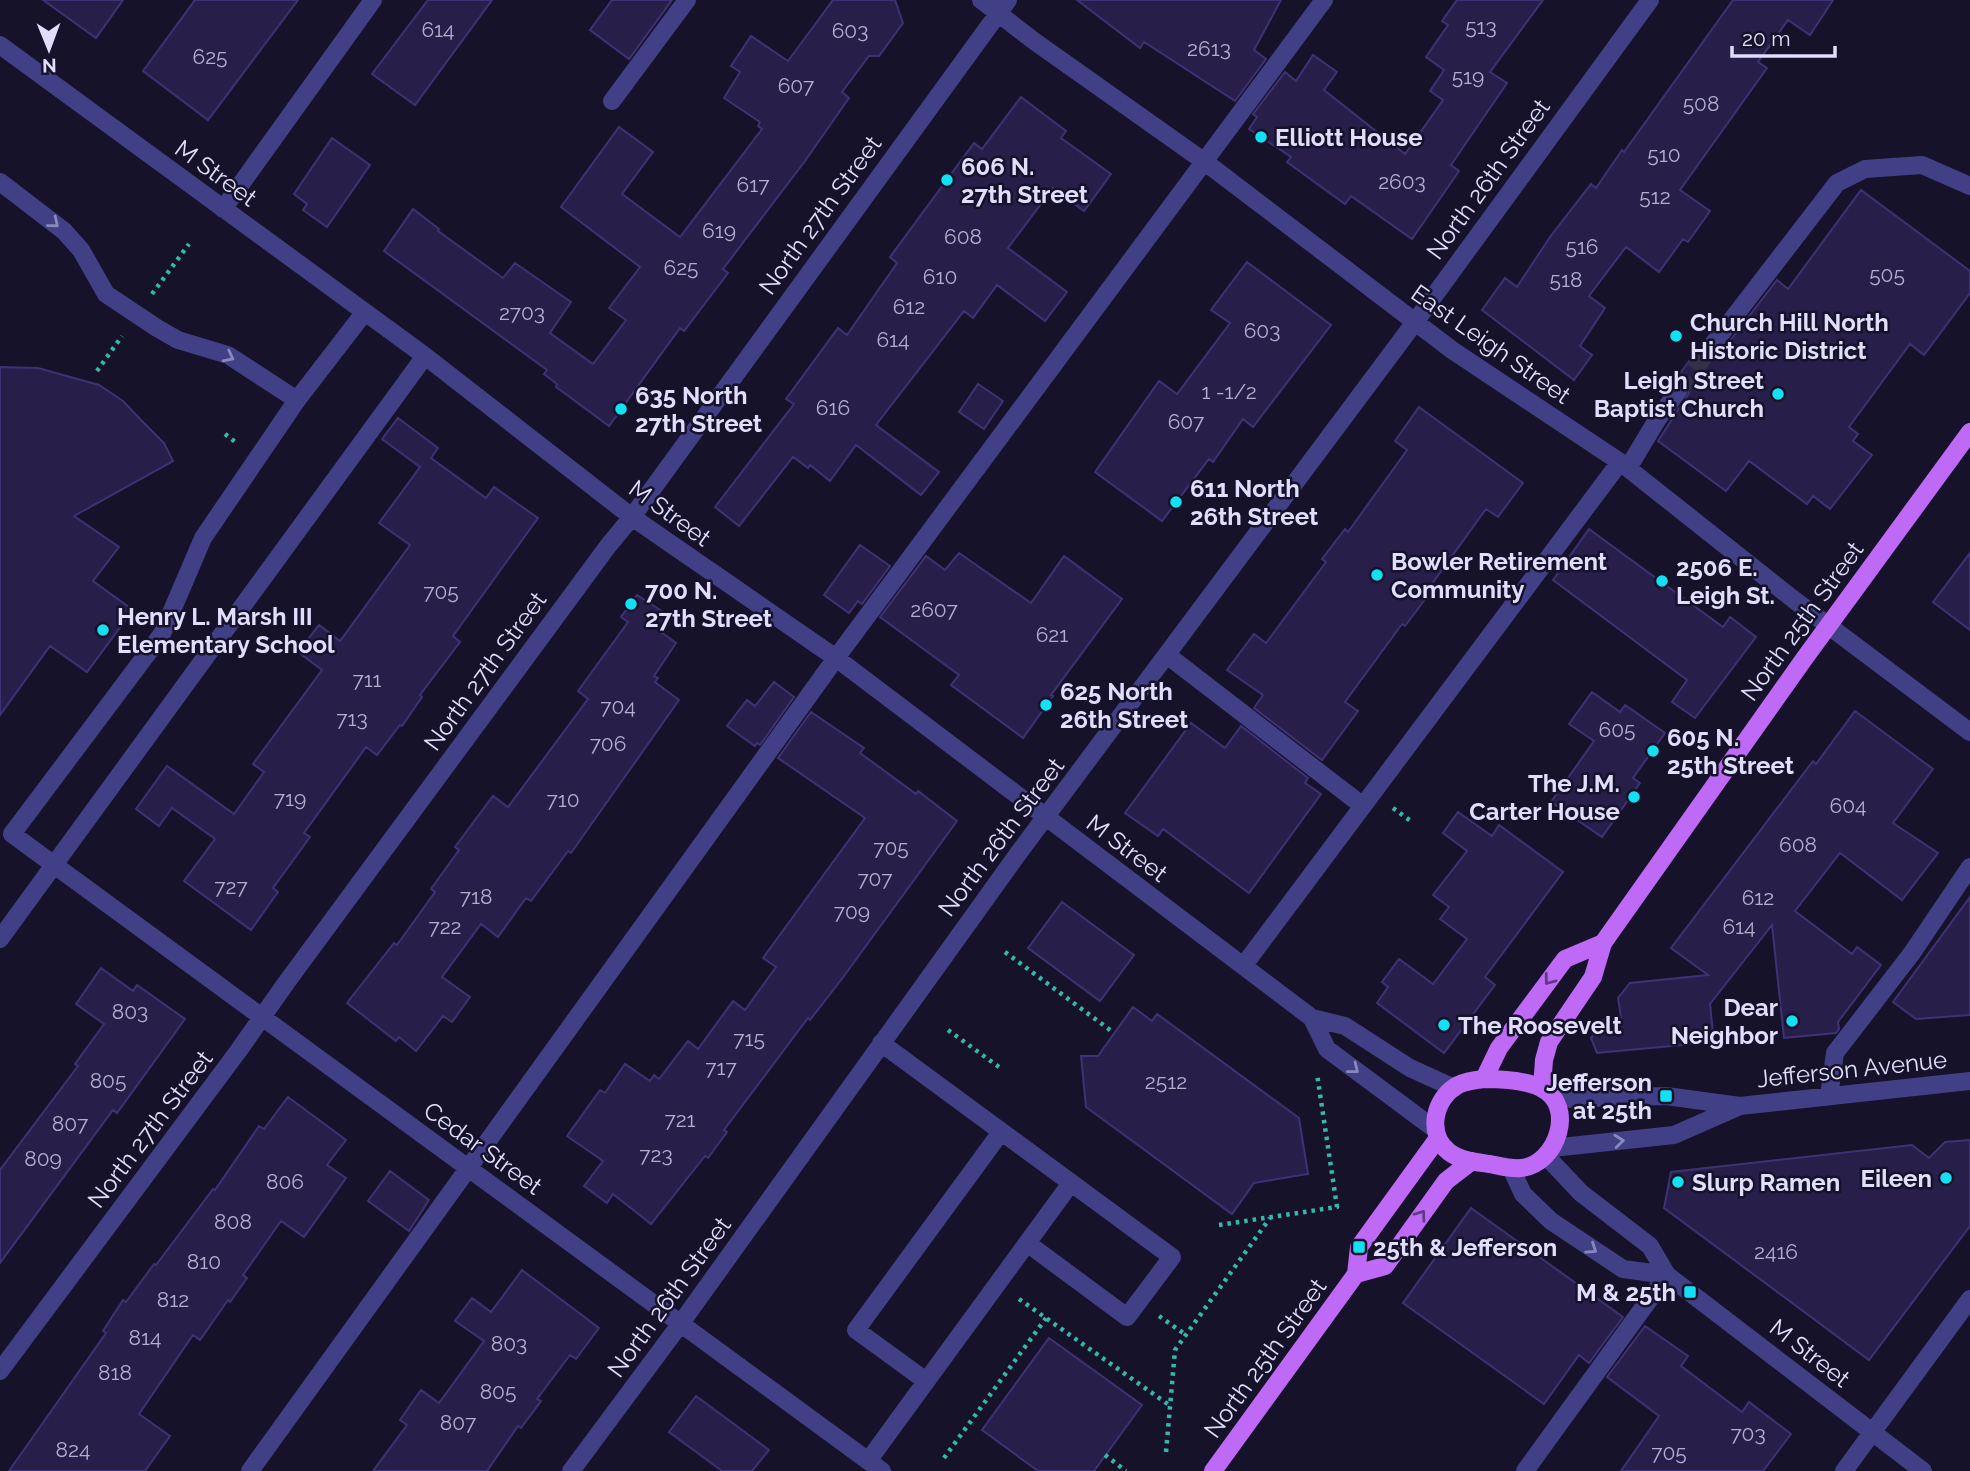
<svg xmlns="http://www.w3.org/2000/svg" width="1970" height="1471" viewBox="0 0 1970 1471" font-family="Raleway,sans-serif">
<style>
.building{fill:#271f4a;stroke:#3e3274;stroke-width:2}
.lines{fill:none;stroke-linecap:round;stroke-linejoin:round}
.minor-tunnel{stroke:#34304a;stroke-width:18;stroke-dasharray:18 9;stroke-linecap:butt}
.path{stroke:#37b7ac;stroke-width:4.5;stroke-dasharray:3.5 5;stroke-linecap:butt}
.minor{stroke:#414086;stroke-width:18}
.major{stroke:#bf69f7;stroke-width:18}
.oneway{stroke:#8987bc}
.oneway2{stroke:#623986}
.poi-dot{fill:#13e1f3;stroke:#16122a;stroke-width:2.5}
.labels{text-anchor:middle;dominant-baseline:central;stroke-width:5;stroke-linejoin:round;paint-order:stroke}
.number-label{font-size:21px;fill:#b2aed0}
.poi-label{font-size:24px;font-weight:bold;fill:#e0ddfd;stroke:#16122a;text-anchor:start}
.street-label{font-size:24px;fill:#e0ddfd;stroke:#16122a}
</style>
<rect width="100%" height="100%" fill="#16122a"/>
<path class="building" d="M43 0H123L96 38Z
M195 0H298L208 120 143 71Z
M428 0H492L415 105 372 74Z
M612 0H672L629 59 590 30Z
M833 0H895L903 23 879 56H869L842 92 849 98 805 161 723 269 728 273 684 331 680 328 609 426 556 387 557 384 544 374 547 370 384 251 413 209 439 229 438 231 503 278 515 263 571 302 550 333 593 364 626 320 609 308 640 267 561 207 619 127 653 152 622 194 680 237 762 129 758 126 760 122 724 98 740 72 731 66 751 36 788 61Z
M1077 0H1281L1254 50 1266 59 1235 101 1144 42 1140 48Z
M1457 0H1543L1490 72 1507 83 1451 165 1459 171 1412 239 1351 196 1345 204 1287 162 1291 157 1249 129 1257 117 1253 114 1285 72 1296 81 1313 55 1337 72 1324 90 1405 154 1443 100 1430 91 1444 70 1426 57 1448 25 1442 21Z
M1733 0H1833L1810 35 1788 20 1758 62 1767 68 1680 190 1710 211 1688 242 1683 239 1659 272 1626 247 1589 296 1605 308 1580 346 1592 355 1574 380 1482 310 1505 278 1517 287 1550 237 1591 184 1596 188 1622 150 1624 152Z
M1021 97 1066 131 1061 138 1111 174 1084 211 1053 188 1008 248 1067 292 1045 321 997 285 973 318 964 311 876 425 939 472 921 495 856 445 830 481 810 465 808 468 793 457 739 526 715 507 794 404 786 399 838 328 847 335 897 263 890 257 974 143 982 149Z
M332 138 370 165 327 227 303 210 307 204 294 194Z
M1861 190 1970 271V293L1924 355 1910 344 1849 427 1858 434 1853 441 1872 455 1830 509 1813 496 1807 504 1749 461 1726 491 1658 441 1689 393 1685 382 1675 380 1699 348 1703 357 1708 359 1719 355 1777 280 1788 289Z
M1247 262 1331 325 1253 427 1243 419 1213 462 1209 459 1162 521 1095 472 1159 381 1177 394 1230 323 1211 310Z
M0 367 38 368 99 385 123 401 142 421 164 443 173 461 74 516 119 547 93 581 133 610 87 672 50 646 0 715Z
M978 384 1003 401 984 429 959 412Z
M1419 407 1523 483 1498 517 1486 509 1429 588 1432 590 1405 626 1402 624 1345 702 1358 711 1322 760 1254 708 1263 695 1227 670 1254 634 1266 643 1326 562 1322 559 1345 529 1348 532 1407 450 1395 441Z
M398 418 438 448 431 458 486 498 494 487 538 518 453 636 460 642 420 695 422 697 402 726 400 725 377 755 366 747 304 833 310 837 273 888 278 892 251 930 184 881 215 839 172 808 159 826 136 809 167 766 234 814 264 772 253 764 322 670 298 652 319 625 340 641 410 545 379 523 420 467 382 439Z
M1589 529 1723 627 1730 617 1756 637 1695 718 1672 702 1687 680 1553 580Z
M860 545 890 566 862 604 858 601 849 613 824 595Z
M959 553 1031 603 1064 556 1122 599 1051 695 1053 696 1023 738 951 685 959 675 880 617 926 556 945 570Z
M1970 553V630L1933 602Z
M637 595 671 617 661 632 676 643 654 676 658 678 655 682 679 700 571 853 568 851 531 901 526 898 498 937 481 924 442 977 470 997 452 1022 443 1016 416 1051 399 1037 396 1041 347 1003 394 943 397 945 435 892 431 889 459 850 455 847 493 796 508 807 588 699 578 691 628 622 621 617Z
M774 682 794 697 760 745 757 743 755 746 727 726 747 700 755 706Z
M1592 692 1620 712 1625 705 1665 733 1633 778 1640 783 1602 837 1551 802 1594 741 1569 724Z
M1855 711 1933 769 1893 823 1938 853 1902 900 1840 853 1795 911 1852 954 1857 947 1881 965 1838 1022 1839 1029 1836 1033 1784 1038 1772 925 1710 1004 1714 1042 1597 1053 1591 1038 1602 1020 1621 1018 1618 998 1630 983 1708 975 1671 948 1813 761 1816 764Z
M811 712 864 748 860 753 916 794 918 791 957 821 844 976 810 1020 808 1018 724 1130 727 1132 708 1158 705 1156 651 1224 613 1194 607 1203 584 1186 603 1161 567 1136 600 1090 605 1093 625 1064 650 1081 654 1075 659 1079 688 1041 698 1049 733 1001 745 1010 776 967 763 958 865 818 778 758Z
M1191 723 1225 748 1241 726 1308 778 1305 783 1321 794 1249 893 1163 829 1158 836 1125 813Z
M1458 812 1492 836 1499 825 1563 872 1485 977 1495 985 1444 1053 1377 1003 1388 987 1382 982 1399 959 1433 984 1467 939 1440 919 1449 907 1433 895 1467 851 1443 833Z
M1970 897V1015L1916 1019 1893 1002Z
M1062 902 1134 955 1100 1001 1028 948Z
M101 968 133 991 137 985 185 1019 117 1113 113 1110 0 1263V1170L78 1066 75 1064 104 1024 76 1004Z
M1133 1007 1152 1021 1157 1014 1299 1118 1308 1174 1254 1183 1232 1214 1086 1107 1081 1056H1098Z
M288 1097 346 1140 327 1165 346 1178 304 1237 281 1221 243 1275 247 1278 230 1302 228 1300 200 1340 193 1335 139 1414 170 1436 145 1471H9L106 1333 103 1331 123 1300 126 1302 154 1264 156 1265 213 1189 215 1190 259 1126 264 1129Z
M1970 1140V1226L1869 1360 1664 1208 1671 1172 1912 1145 1929 1158 1945 1142Z
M390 1171 429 1200 409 1231 368 1201Z
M1471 1208 1623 1317 1589 1363 1579 1355 1544 1404 1403 1303Z
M522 1270 599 1328 576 1359 570 1355 537 1399 541 1401 521 1428 518 1426 487 1471H373L407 1425 400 1420 421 1390 439 1403 484 1341 455 1321 472 1298 491 1312Z
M1645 1326 1688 1356 1681 1366 1742 1412 1749 1402 1791 1434 1763 1471H1621L1659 1416 1607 1377Z
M1049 1338 1142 1405 1094 1471H1038L982 1430Z
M696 1396 769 1450 752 1471H722L669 1432Z"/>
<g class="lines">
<path class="minor-tunnel" d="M1678 391 1710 348"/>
<path class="path" d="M152 294 189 244
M97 371 122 336
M225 434 238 444
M1393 808 1412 822
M1005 952 1114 1033
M948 1030 999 1067
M1219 1225 1337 1207 1317 1074
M1019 1299 1169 1405
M1159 1316 1186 1335
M1166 1452 1175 1350 1270 1218
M1105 1455 1126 1471
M944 1458 1046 1318"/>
<path class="minor" d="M981 0 1034 41 1205 162 1452 350 1620 462 1793 599 1970 732
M0 45 425 356 632 517 836 658 1312 1018 1345 1026 1410 1068 1454 1088
M612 101 687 0
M0 182 64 231 81 250 106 294 157 328 178 340 228 355 297 400
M223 209 373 0
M364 313 297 400 203 538 162 634 12 834 882 1471
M1710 348 1837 183 1865 169 1922 165 1970 186
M1628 468 1657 420 1678 391
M1167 655 1363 806
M0 939 425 356
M1244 965 1620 462
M1312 1018 1327 1049 1436 1130
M881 1043 1172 1257 1127 1317 1027 1243
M1829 1096 1835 1053 1912 953 1970 867
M1555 1099 1666 1096 1740 1106 1970 1081
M1552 1148 1674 1135 1740 1106
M1546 1156 1581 1193 1650 1246 1667 1275 1923 1471
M1511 1168 1523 1194 1551 1221 1623 1269 1667 1275
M0 1371 239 1050 286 983 608 546 632 517 1008 0
M926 1381 856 1330 1001 1132
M868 1461 1071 1183
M250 1471 836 658 1324 0
M571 1471 681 1323 1020 851 1415 322 1650 0
M1525 1471 1667 1275
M1844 1471 1970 1299"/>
<path class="major" d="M1484 1079C1502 1079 1525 1080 1541 1088 1577 1105 1557 1165 1521 1168 1511 1169 1500 1166 1490 1164 1476 1162 1461 1161 1449 1152 1426 1134 1434 1098 1458 1085 1466 1081 1475 1080 1484 1079Z
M1484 1079 1499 1048 1565 959 1603 943
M1542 1088 1544 1060 1549 1042 1593 977 1603 943 1804 659 1970 432
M1356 1274 1385 1266 1446 1181 1472 1161
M1213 1471 1356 1274 1359 1247 1438 1138"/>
</g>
<defs><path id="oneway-chevron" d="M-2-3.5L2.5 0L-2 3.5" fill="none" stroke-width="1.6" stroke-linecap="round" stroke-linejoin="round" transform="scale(1.75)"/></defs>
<g class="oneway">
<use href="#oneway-chevron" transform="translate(54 223) rotate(39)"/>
<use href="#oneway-chevron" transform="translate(229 357) rotate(27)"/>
<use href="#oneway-chevron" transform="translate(1354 1069) rotate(38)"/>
<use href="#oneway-chevron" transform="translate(1619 1141) rotate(-6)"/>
<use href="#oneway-chevron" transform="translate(1592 1249) rotate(34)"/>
</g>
<g class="oneway2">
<use href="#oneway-chevron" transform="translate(1549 980) rotate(127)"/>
<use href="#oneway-chevron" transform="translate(1421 1215) rotate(-54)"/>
</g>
<g class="poi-dot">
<circle cx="1261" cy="137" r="7"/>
<circle cx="947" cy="180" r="7"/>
<circle cx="1676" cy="336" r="7"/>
<circle cx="1778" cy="394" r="7"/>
<circle cx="621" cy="409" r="7"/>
<circle cx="1176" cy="502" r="7"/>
<circle cx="1377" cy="575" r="7"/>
<circle cx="1662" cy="581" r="7"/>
<circle cx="631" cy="604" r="7"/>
<circle cx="103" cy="630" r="7"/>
<circle cx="1046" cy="705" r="7"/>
<circle cx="1653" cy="751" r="7"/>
<circle cx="1634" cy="797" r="7"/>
<circle cx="1792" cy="1021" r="7"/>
<circle cx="1444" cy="1025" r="7"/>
<rect x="1659" y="1089" width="14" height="14" rx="3.5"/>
<circle cx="1946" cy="1178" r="7"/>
<circle cx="1678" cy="1182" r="7"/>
<rect x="1352" y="1240" width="14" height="14" rx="3.5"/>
<rect x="1683" y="1285" width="14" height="14" rx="3.5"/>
</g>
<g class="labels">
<g class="number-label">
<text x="1481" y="26">513</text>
<text x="438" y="29">614</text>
<text x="850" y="30">603</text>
<text x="1209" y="48">2613</text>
<text x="210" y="56">625</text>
<text x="1468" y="76">519</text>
<text x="796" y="85">607</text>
<text x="1701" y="103">508</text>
<text x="1664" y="154">510</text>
<text x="1402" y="181">2603</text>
<text x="753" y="184">617</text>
<text x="1655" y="196">512</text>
<text x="719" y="230">619</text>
<text x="963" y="236">608</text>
<text x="1582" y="246">516</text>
<text x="681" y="267">625</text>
<text x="1887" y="274">505</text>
<text x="940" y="276">610</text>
<text x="1566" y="279">518</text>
<text x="909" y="306">612</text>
<text x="522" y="312">2703</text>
<text x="1262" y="330">603</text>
<text x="893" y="339">614</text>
<text x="1229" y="391">1 -1/2</text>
<text x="833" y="407">616</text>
<text x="1186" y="421">607</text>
<text x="441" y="591">705</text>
<text x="934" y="609">2607</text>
<text x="1052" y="634">621</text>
<text x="367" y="679">711</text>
<text x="618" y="706">704</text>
<text x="352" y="718">713</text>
<text x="1617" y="729">605</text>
<text x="608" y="743">706</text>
<text x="290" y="798">719</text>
<text x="563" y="799">710</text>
<text x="1848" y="805">604</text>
<text x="1798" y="844">608</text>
<text x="891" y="847">705</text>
<text x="875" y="878">707</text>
<text x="231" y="886">727</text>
<text x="476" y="896">718</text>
<text x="1758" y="897">612</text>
<text x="852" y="911">709</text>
<text x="445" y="926">722</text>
<text x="1739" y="926">614</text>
<text x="130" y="1011">803</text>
<text x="749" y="1038">715</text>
<text x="721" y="1067">717</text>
<text x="108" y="1080">805</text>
<text x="1166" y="1081">2512</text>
<text x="680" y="1119">721</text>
<text x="70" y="1123">807</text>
<text x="656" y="1154">723</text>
<text x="43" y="1158">809</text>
<text x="285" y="1181">806</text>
<text x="233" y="1221">808</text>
<text x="1776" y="1251">2416</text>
<text x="204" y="1261">810</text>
<text x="173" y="1299">812</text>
<text x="145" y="1337">814</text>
<text x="509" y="1343">803</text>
<text x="115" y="1372">818</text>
<text x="498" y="1391">805</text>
<text x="458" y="1422">807</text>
<text x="1748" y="1433">703</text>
<text x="73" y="1449">824</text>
<text x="1669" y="1452">705</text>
</g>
<g class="poi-label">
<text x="1275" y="137">Elliott House</text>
<text x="961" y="166">606 N.<tspan x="961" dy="28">27th Street</tspan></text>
<text x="1690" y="322">Church Hill North<tspan x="1690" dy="28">Historic District</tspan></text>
<text x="1764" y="380" text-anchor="end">Leigh Street<tspan x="1764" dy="28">Baptist Church</tspan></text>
<text x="635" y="395">635 North<tspan x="635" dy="28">27th Street</tspan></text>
<text x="1190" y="488">611 North<tspan x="1190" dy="28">26th Street</tspan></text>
<text x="1391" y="561">Bowler Retirement<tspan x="1391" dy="28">Community</tspan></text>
<text x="1676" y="567">2506 E.<tspan x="1676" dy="28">Leigh St.</tspan></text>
<text x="645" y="590">700 N.<tspan x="645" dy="28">27th Street</tspan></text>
<text x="117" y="616">Henry L. Marsh III<tspan x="117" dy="28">Elementary School</tspan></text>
<text x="1060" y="691">625 North<tspan x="1060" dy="28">26th Street</tspan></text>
<text x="1667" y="737">605 N.<tspan x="1667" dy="28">25th Street</tspan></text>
<text x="1620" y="783" text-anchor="end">The J.M.<tspan x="1620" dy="28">Carter House</tspan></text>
<text x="1778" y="1007" text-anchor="end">Dear<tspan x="1778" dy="28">Neighbor</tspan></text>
<text x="1458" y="1025">The Roosevelt</text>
<text x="1652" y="1082" text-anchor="end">Jefferson<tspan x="1652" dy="28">at 25th</tspan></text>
<text x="1932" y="1178" text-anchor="end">Eileen</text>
<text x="1692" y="1182">Slurp Ramen</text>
<text x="1373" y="1247">25th &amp; Jefferson</text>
<text x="1676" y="1292" text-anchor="end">M &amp; 25th</text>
</g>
<g class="street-label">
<text transform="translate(216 173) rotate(36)">M Street</text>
<text transform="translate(1488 179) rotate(-54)">North 26th Street</text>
<text transform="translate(820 215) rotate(-54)">North 27th Street</text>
<text transform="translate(1491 344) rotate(35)">East Leigh Street</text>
<text transform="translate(670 513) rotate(36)">M Street</text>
<text transform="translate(1802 621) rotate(-54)">North 25th Street</text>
<text transform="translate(485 671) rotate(-54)">North 27th Street</text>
<text transform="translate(1001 837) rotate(-53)">North 26th Street</text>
<text transform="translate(1127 848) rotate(37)">M Street</text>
<text transform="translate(1852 1069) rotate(-6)">Jefferson Avenue</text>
<text transform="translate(150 1129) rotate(-53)">North 27th Street</text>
<text transform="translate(483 1148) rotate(36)">Cedar Street</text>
<text transform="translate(669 1297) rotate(-54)">North 26th Street</text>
<text transform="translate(1810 1353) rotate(38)">M Street</text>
<text transform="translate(1265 1358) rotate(-54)">North 25th Street</text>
</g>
</g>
<g transform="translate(49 49) rotate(179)" stroke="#16122a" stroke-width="5" paint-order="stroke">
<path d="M0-5L12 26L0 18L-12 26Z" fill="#e0ddfd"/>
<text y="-10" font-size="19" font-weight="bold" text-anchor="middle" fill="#e0ddfd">N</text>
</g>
<path d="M1732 46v10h103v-10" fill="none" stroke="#e0ddfd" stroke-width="3.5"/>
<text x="1742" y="46" font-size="21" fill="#e0ddfd" stroke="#16122a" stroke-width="5" paint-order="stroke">20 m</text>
</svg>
